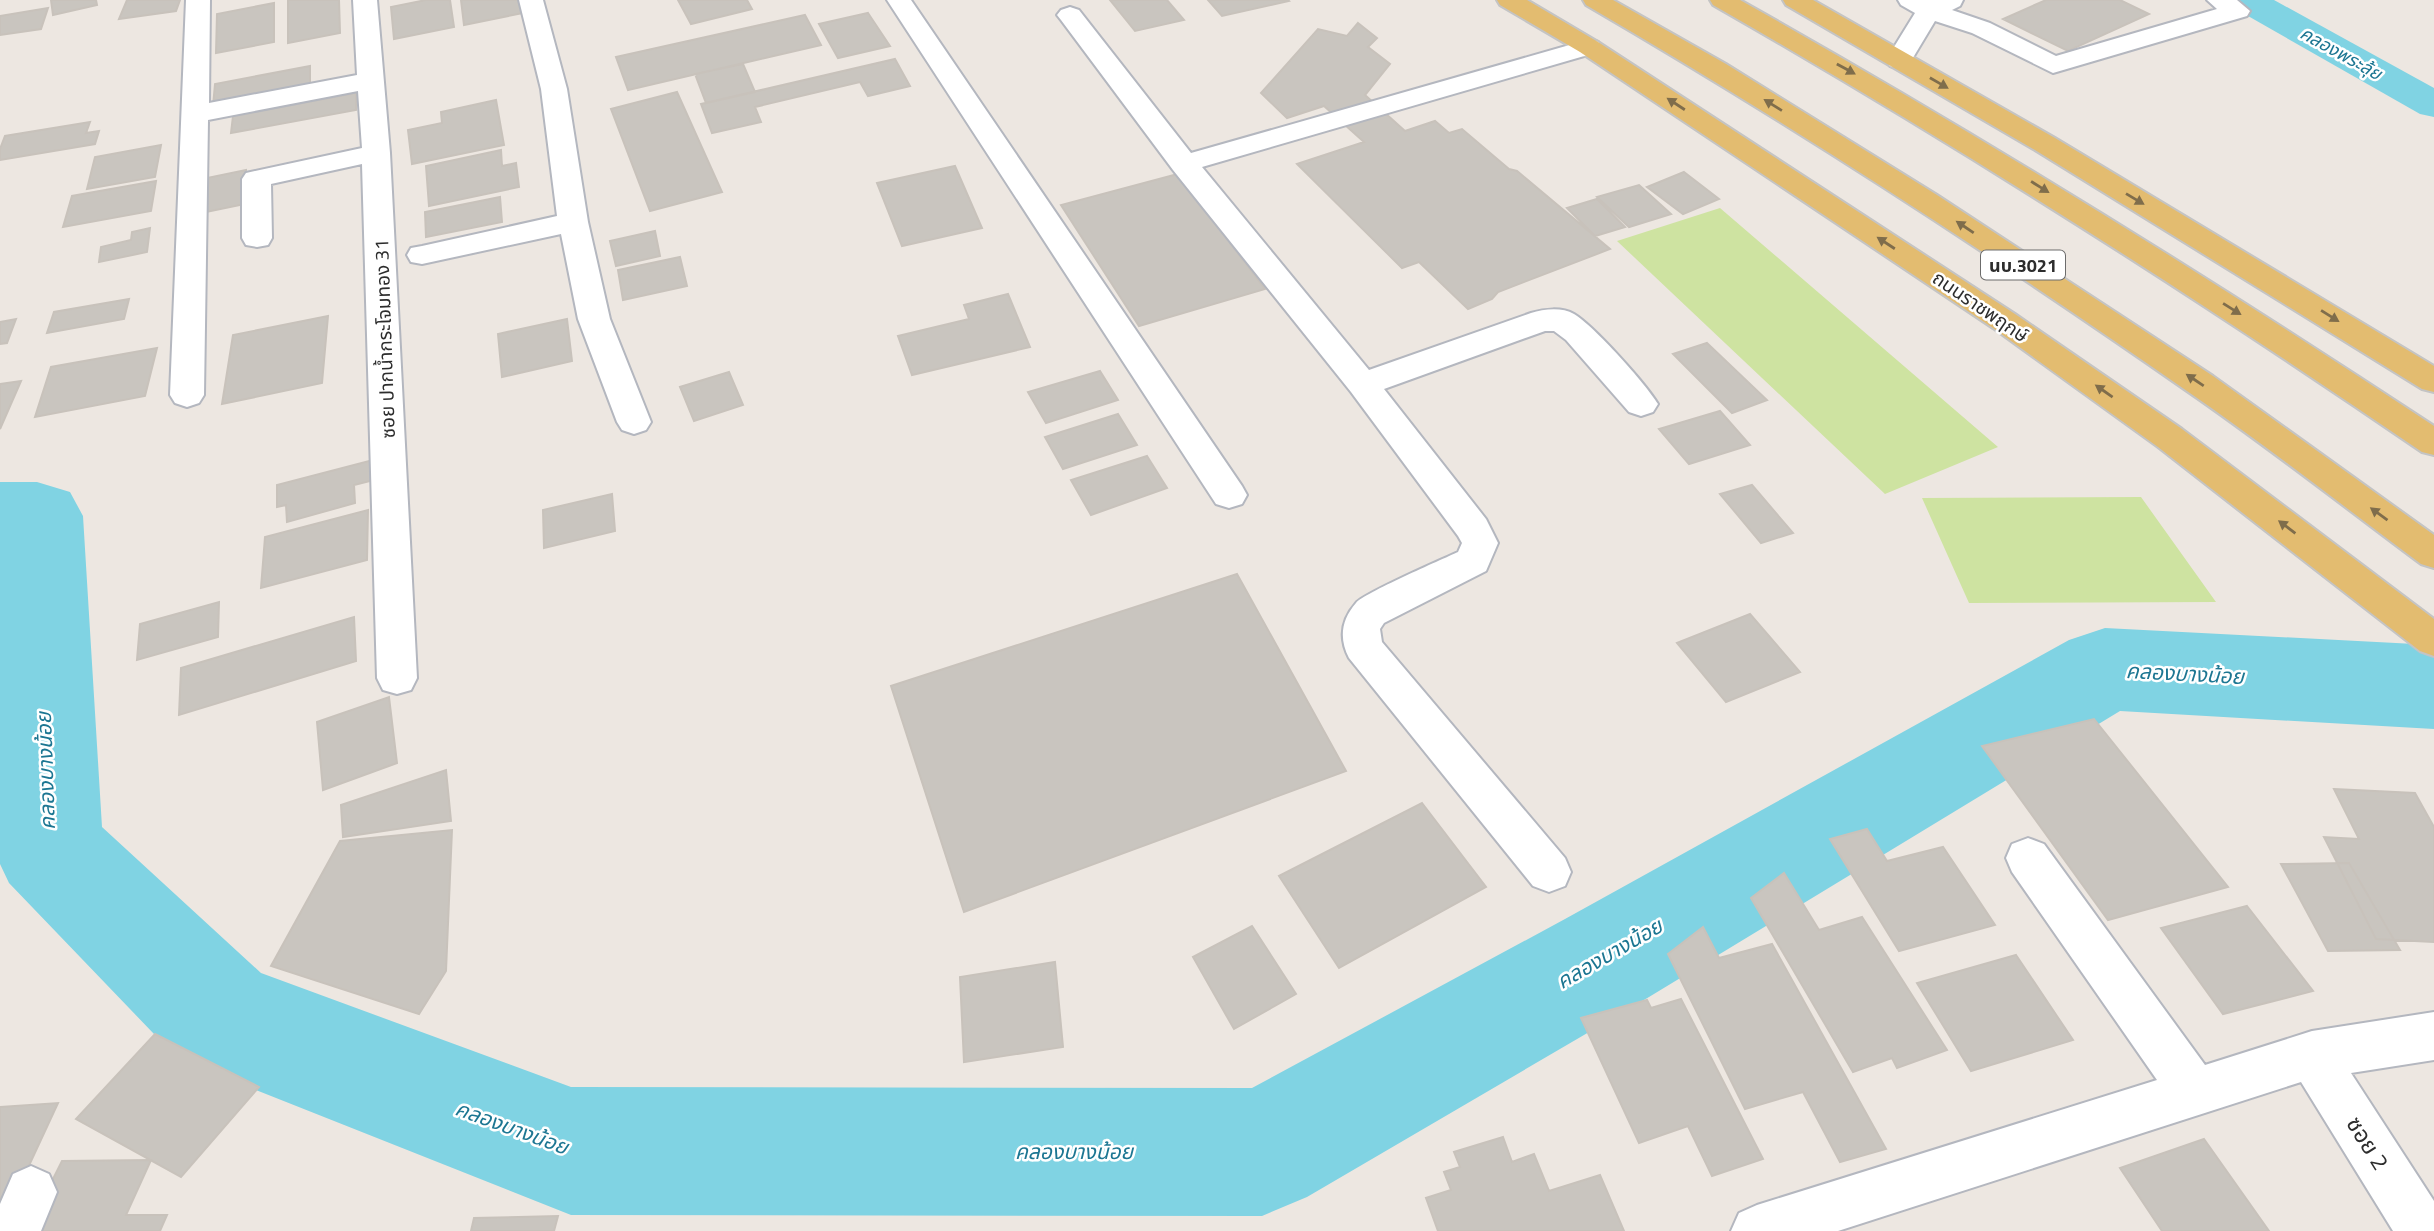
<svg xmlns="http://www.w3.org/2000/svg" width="2434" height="1231" viewBox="0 0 2434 1231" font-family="'Titillium Web','Noto Sans Thai',sans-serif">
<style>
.pitch{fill:#cee3a1}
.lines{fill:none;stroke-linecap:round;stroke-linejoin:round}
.canal{fill:#80d3e3;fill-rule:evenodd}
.river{fill:#80d3e3;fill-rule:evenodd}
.building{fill:#c9c5bf;stroke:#c8c2bb;stroke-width:2}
.minor-casing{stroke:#b4b7bf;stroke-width:4}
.major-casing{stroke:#c4c4c4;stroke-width:4}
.minor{fill:#fff;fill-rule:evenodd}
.major{fill:#e3bc70;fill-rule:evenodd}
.oneway{fill:#7f6d4b}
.labels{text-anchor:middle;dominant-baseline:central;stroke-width:5;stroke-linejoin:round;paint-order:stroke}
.far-water-label{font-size:18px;font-style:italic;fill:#1c7692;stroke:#fff}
.shield{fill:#fff;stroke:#6c6c6c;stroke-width:2}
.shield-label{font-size:18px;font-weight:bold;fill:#2d2d2d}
.street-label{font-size:19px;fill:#2d2d2d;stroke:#fff}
.water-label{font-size:21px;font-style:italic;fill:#1c7692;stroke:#fff}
.near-street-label{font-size:23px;fill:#2d2d2d;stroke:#fff}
</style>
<rect width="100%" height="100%" fill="#ede7e1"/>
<path class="pitch" d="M1720 208 1998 447 1885 494 1617 241Z
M2141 497 2216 602 1969 603 1922 498Z"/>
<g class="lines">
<path class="canal" d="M2228 0H2274L2434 88V117L2420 114 2234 8Z"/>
<path class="river" d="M0 482H37L70 492 83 516 102 827 261 973 571 1087 1252 1088 1565 919 2069 640 2105 628 2434 645V729L2120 711 1649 997 1307 1197 1262 1216 571 1215 178 1059 9 883 0 864Z"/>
</g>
<path class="building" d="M51 0H96L97 5 53 15Z
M127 0H180L176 11 119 19Z
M288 0H339L340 33 288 43Z
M426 0H450L454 27 394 39 391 7Z
M461 0H520L523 13 464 25Z
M678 0H747L752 9 691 24Z
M1110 0H1167L1184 20 1135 31Z
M1208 0H1288L1289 1 1222 16Z
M2046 0H2120L2149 14 2068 51 2003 19Z
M274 3V42L216 53 217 14Z
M48 8 41 29 0 35V16Z
M868 13 890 46 838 58 819 24Z
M805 15 821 45 628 90 616 57Z
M1358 23 1377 38 1368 47 1390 64 1365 95 1405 131 1435 121 1449 133 1462 129 1509 169 1517 171 1610 249 1498 292 1492 299 1468 309 1419 262 1402 268 1297 164 1364 142 1324 106 1287 118 1261 93 1318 29 1347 36Z
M895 59 910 86 868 96 860 82 755 107 761 122 712 133 701 104Z
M743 64 755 92 706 103 695 74Z
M310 66V87L213 106 215 84Z
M677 92 722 192 650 211 611 109Z
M356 93V110L231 133 233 116Z
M496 100 504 145 412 164 408 130 442 123 441 112Z
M90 122 86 133 99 131 95 144 0 160V149L5 136Z
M161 145 155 177 87 189 95 157Z
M501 150 502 166 516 163 519 187 429 206 426 166Z
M955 166 982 228 902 246 877 183Z
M246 170 245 204 206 212 207 178Z
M1684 172 1719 199 1683 214 1647 187Z
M1178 174 1265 289 1139 326 1061 205Z
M156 181 151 211 63 227 72 196Z
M1639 185 1671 214 1629 227 1597 197Z
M500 197 502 222 426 237 425 212Z
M1597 199 1625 227 1595 236 1567 208Z
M150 228 147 252 99 262 101 247 131 240 132 232Z
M655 231 660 256 616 266 610 241Z
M680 257 687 286 623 300 618 270Z
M1008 294 1030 347 912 375 898 336 969 319 964 305Z
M129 299 124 319 47 333 54 312Z
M328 316 322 383 222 404 233 335Z
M16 319 7 343 0 344V322Z
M567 319 572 361 502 377 498 334Z
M1707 343 1767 400 1732 413 1673 354Z
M157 348 145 396 35 417 51 367Z
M1100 371 1118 400 1046 423 1028 392Z
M729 372 743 405 694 421 680 387Z
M21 381 0 429V384Z
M1720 411 1750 445 1689 464 1659 429Z
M1118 414 1137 445 1063 469 1045 437Z
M1147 456 1167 488 1091 515 1071 480Z
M373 460 374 480 354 485 355 503 287 522 286 505 277 507V485Z
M1752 485 1793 533 1761 543 1720 494Z
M612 494 615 531 544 548 543 510Z
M368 510 367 560 261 588 265 537Z
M1237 574 1346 771 964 912 891 686Z
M219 602 218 637 137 660 140 624Z
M1750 614 1800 672 1726 702 1677 643Z
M354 617 356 661 179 715 181 668Z
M389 697 397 763 323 790 317 722Z
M2094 719 2228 887 2108 920 1982 746Z
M446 770 451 821 343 837 341 805Z
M2334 789 2415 793 2434 827V942L2376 939 2324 837 2359 839Z
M1422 803 1486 887 1339 968 1279 876Z
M1867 829 1887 861 1943 847 1995 925 1899 951 1830 839Z
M452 830 446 971 419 1014 271 966 340 841Z
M2349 863 2400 950 2328 951 2281 864Z
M1784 873 1819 930 1862 917 1947 1050 1897 1068 1892 1058 1853 1072 1751 898Z
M2247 906 2313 991 2223 1014 2161 928Z
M1252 926 1296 994 1234 1029 1193 957Z
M1703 927 1719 958 1772 944 1886 1149 1840 1162 1803 1092 1745 1109 1668 954Z
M2016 955 2073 1040 1971 1071 1917 983Z
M1055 962 1063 1047 964 1062 960 977Z
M1681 999 1763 1159 1712 1176 1688 1126 1639 1143 1581 1018 1647 1000 1651 1008Z
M155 1034 259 1087 181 1177 76 1119Z
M58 1103 0 1228V1107Z
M1503 1137 1512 1162 1534 1154 1549 1191 1600 1175 1624 1231H1438L1426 1198 1451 1190 1444 1172 1460 1167 1454 1152Z
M2204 1139 2269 1231H2162L2120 1168Z
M151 1160 126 1215H167L160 1231H27L62 1161Z
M558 1216 554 1231H471L474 1218Z"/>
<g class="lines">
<defs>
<path id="minor" d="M186 0H210L209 103 357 75 353 0H377L390 153 417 678 411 690 397 694 383 690 377 678 362 164 271 184 272 238 268 245 257 247 246 245 242 238V179L246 173 362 148 358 91 208 120 204 395 199 403 187 407 175 403 170 395Z
M519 0H543L567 89 588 222 610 319 651 422 646 430 634 434 622 430 617 422 578 319 561 234 422 264 411 262 407 255 411 248 422 246 557 216 541 89Z
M887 0H911L1242 486 1247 495 1242 504 1229 508 1216 504Z
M1898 0H1963L1960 6 1952 10 1990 23 2056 56 2217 9 2207 0H2237L2250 11 2247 16 2053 73 1972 33 1935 21 1908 66 1899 68 1890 66 1886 60 1915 13 1901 5Z
M1070 7 1079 10 1191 153 1580 42 1589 39 1598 42 1602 47 1598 52 1202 167 1369 370 1531 313C1544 309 1562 307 1574 314 1594 326 1646 384 1658 404L1653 412 1641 416 1629 412 1566 340 1554 331H1545L1384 389 1486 519 1498 543 1486 571 1384 623 1380 629 1382 642 1565 858 1571 872 1565 886 1549 892 1533 886 1349 658C1339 639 1341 620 1356 603 1364 593 1441 560 1458 552L1462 543 1458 536 1351 392 1173 170 1061 20 1057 15 1061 10Z
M2028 838 2044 844 2205 1065 2312 1031 2434 1012V1060L2351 1073 2434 1201V1231H2393L2301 1082 1838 1231H1731L1739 1213 1757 1205 2157 1080 2012 872 2006 858 2012 844Z
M31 1166 49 1174 57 1192 41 1231H0V1204L13 1174Z"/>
<path id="major" d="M1497 0H1527L1598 42 2015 314 2182 429 2434 619V656L2420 651 2158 447 1993 328 1580 52 1500 5Z
M1583 0H1613L1726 64 1937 195 2213 376 2434 535V568L2421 564C2343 506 2267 446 2187 391 1992 255 1792 125 1586 5Z
M1710 0H1740C1977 133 2207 276 2434 426V455L2422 452C2191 294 1956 144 1713 5Z
M1783 0H1813L2055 138 2434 366V392L2422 389 2035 150 1786 5Z"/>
</defs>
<use href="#minor" class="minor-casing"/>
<use href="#major" class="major-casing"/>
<use href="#minor" class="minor"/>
<use href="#major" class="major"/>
</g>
<defs><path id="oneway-solid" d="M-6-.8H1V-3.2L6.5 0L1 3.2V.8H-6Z" transform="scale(1.75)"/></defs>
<g class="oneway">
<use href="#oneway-solid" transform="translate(1846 69) rotate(29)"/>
<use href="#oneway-solid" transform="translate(1939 83) rotate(30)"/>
<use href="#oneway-solid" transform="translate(1676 104) rotate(-147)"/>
<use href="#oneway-solid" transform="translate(1773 105) rotate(-148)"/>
<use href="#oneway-solid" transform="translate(2040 187) rotate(32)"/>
<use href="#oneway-solid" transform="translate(2135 199) rotate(31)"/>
<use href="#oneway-solid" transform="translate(1965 227) rotate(-146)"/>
<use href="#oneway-solid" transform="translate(1886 243) rotate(-147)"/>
<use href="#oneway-solid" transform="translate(2232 309) rotate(32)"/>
<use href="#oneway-solid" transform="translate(2330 316) rotate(32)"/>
<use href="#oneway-solid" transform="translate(2195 380) rotate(-146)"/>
<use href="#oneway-solid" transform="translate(2104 391) rotate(-145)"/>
<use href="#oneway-solid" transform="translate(2379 514) rotate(-144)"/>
<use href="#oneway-solid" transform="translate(2287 527) rotate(-143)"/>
</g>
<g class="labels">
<g class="far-water-label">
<text transform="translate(2341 53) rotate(29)">คลองพระลุ้ย</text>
</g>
<rect class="shield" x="1981" y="250.5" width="84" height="29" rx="5"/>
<g class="shield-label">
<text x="2023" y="265">นบ.3021</text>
</g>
<g class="street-label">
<text transform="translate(1981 306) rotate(34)">ถนนราชพฤกษ์</text>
<text transform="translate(384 339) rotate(-92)">ซอย ปากน้ำกระโจมทอง 31</text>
</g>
<g class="water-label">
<text transform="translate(2185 673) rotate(3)">คลองบางน้อย</text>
<text transform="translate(45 771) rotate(-92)">คลองบางน้อย</text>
<text transform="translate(1609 953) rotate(-30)">คลองบางน้อย</text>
<text transform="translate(512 1127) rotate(20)">คลองบางน้อย</text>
<text x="1074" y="1151">คลองบางน้อย</text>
</g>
<g class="near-street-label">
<text transform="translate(2368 1143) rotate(58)">ซอย 2</text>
</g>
</g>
</svg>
